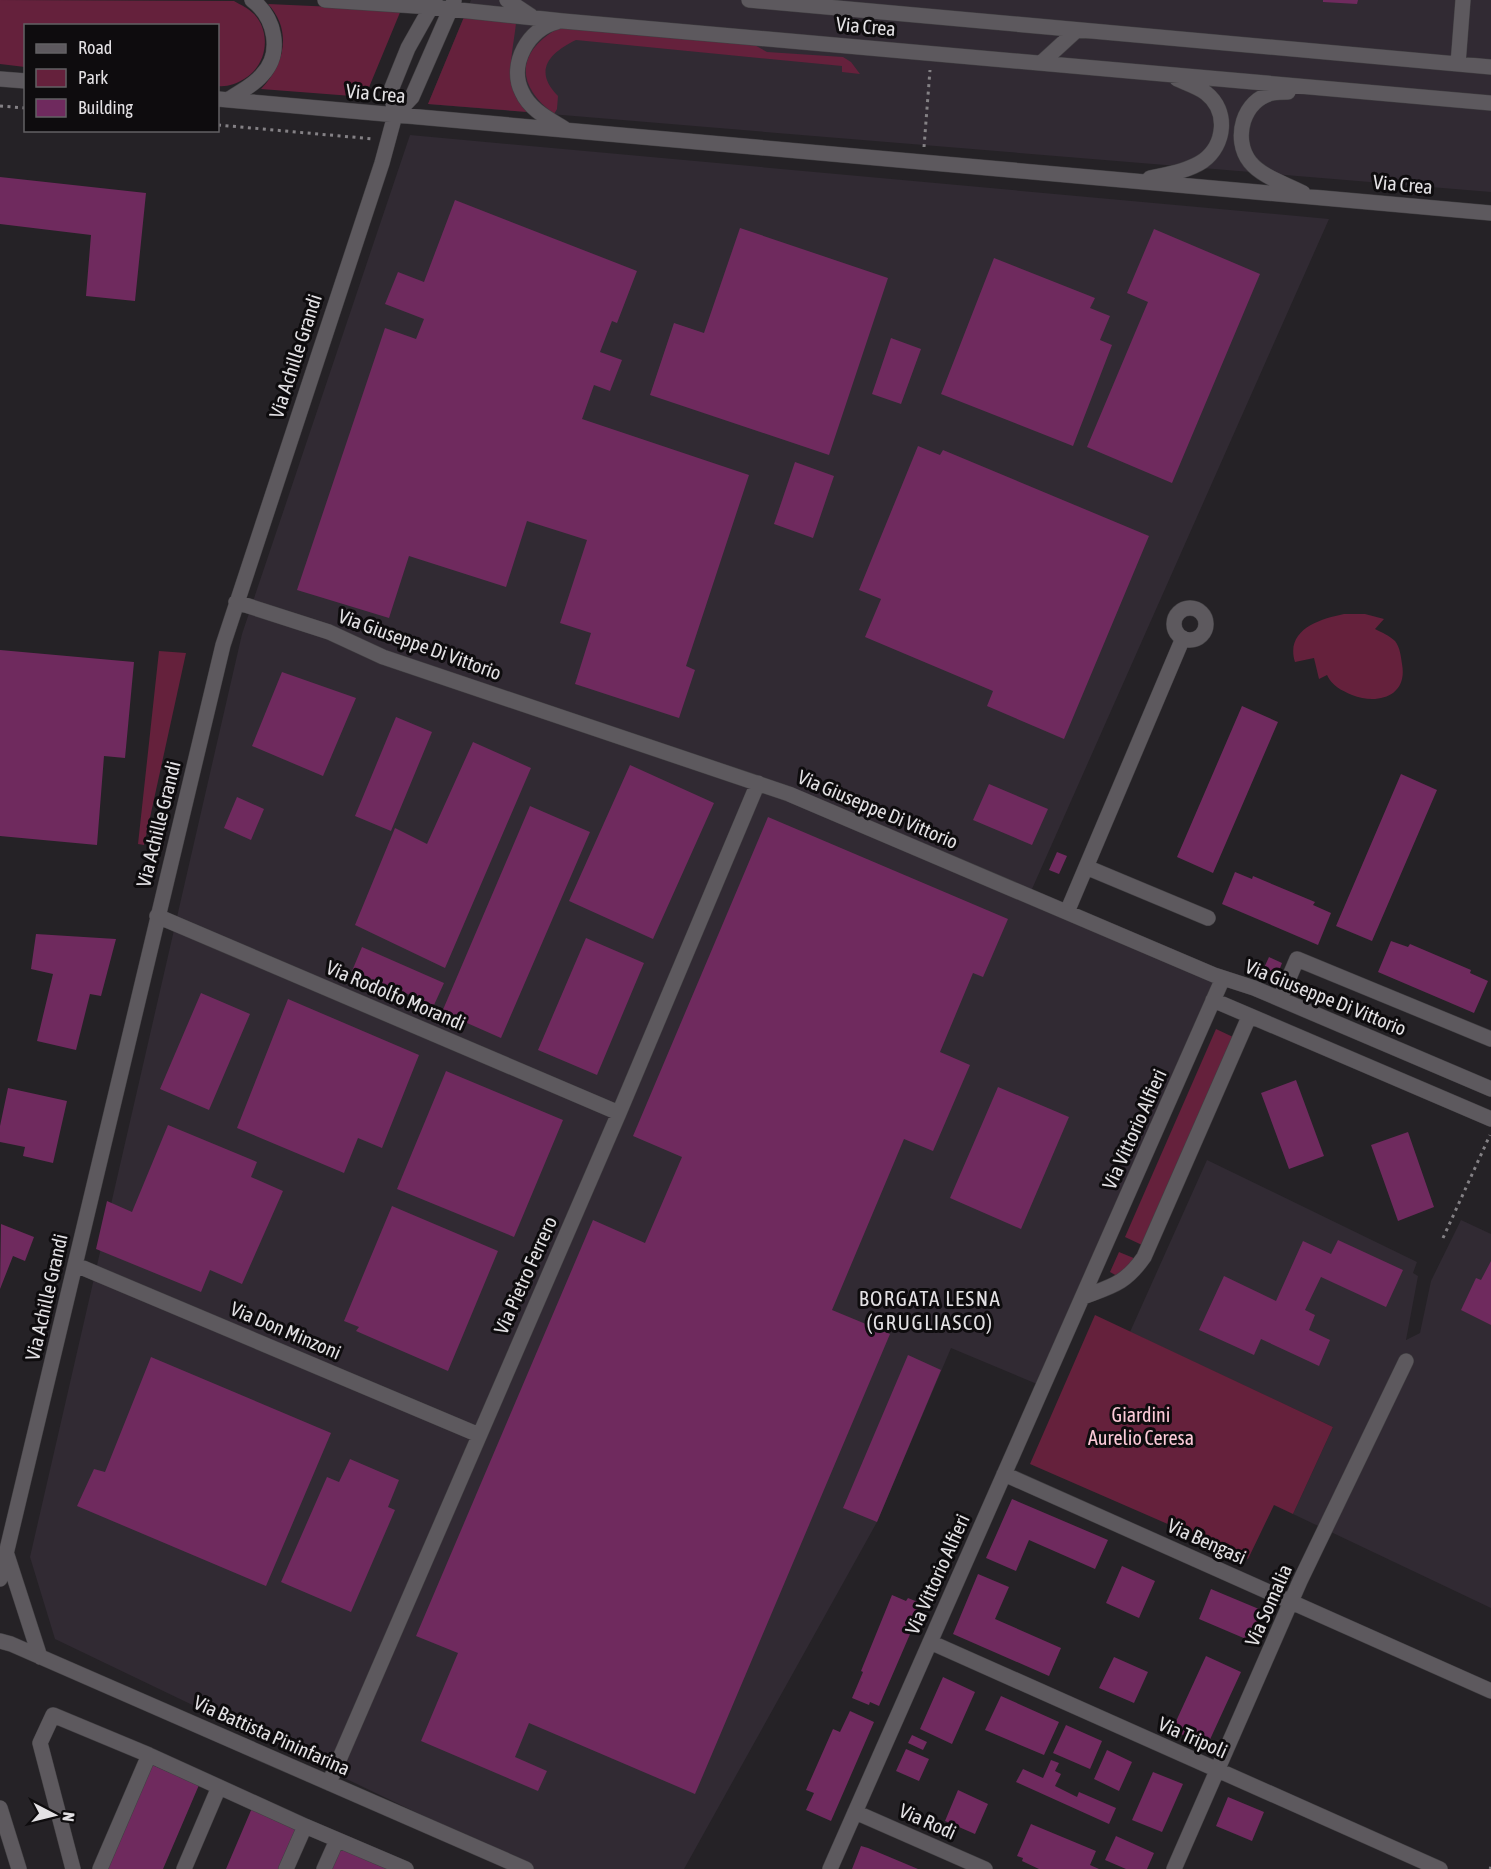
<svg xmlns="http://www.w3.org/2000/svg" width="1491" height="1869" viewBox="0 0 1491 1869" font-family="'Asap Condensed',sans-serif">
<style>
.built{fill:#312a33}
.green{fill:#65213c}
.building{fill:#6f2a5e}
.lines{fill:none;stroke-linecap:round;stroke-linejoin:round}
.minor-casing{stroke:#413f42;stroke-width:16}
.path{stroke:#848185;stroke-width:3;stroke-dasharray:3 4.5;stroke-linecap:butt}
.minor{stroke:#5d595e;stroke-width:15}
.labels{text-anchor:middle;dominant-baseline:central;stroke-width:6;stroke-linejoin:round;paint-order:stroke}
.street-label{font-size:20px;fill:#e3e1e4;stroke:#0e0c0e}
.park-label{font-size:20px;fill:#fccad8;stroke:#0e0c0e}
.neighbourhood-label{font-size:21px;letter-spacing:1.5px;fill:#e3e1e4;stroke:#0e0c0e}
</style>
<rect width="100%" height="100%" fill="#252226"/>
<path class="built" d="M471 0H1491V192L428 104Z
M410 135 1329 219 1028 898 1216 978 1037 1384 951 1348 877 1522 684 1869H534L55 1639 30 1557 242 634Z
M1207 1160 1417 1262 1413 1273 1418 1276 1406 1340 1420 1333 1431 1281 1461 1220 1491 1234V1608L1293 1514 1333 1427 1130 1332Z"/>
<path class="green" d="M0 0 234 1C241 5 248 8 254 14 272 33 267 66 244 79 236 84 227 87 218 86V26H26L25 67 0 64Z
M268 4 401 10 365 97 261 89C284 65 293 31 268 4Z
M464 17 516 23C513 53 501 90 528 112L428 104Z
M564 25 751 43 767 52 843 57 851 62 860 74 842 72V66L576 40C549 53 533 71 558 96L557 109 554 114C512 82 518 49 564 25Z
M1344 614H1365L1384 619 1375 629C1381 632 1390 636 1395 641 1400 647 1401 657 1402 664 1408 696 1378 705 1352 695 1341 690 1332 686 1327 675L1319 679 1314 658 1295 662C1285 630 1319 619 1344 614Z
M159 651 186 653 144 845 138 844Z
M1216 1029 1233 1037 1142 1245 1125 1237Z
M1119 1252 1136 1259 1117 1276 1110 1272Z
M1095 1315 1333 1427 1293 1514 1274 1505 1248 1559 1030 1464Z"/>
<path class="building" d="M1323 0H1358L1357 4 1323 2Z
M0 177 146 193 135 301 86 296 91 235 0 224Z
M455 200 637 271 617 323 612 321 600 352 622 360 610 391 594 385 582 419 749 475 686 666 695 670 679 718 575 684 591 633 560 623 587 540 527 521 506 587 409 556 389 618 297 590 385 328 416 339 424 319 385 304 398 272 424 282Z
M740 228 888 278 829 455 650 395 674 323 704 333Z
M1154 229 1260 274 1172 483 1087 447 1148 302 1127 293Z
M994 258 1095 298 1090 308 1110 316 1100 340 1112 345 1073 446 941 394Z
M891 338 921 349 901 404 872 394Z
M918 446 940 455 943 450 1149 536 1064 739 987 706 993 691 865 637 881 599 859 590Z
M795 462 834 476 813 538 774 524Z
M0 650 134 662 125 758 104 756 97 845 0 836Z
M282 672 356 698 323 776 252 746Z
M1242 706 1278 722 1213 873 1177 857Z
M396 717 432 732 391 831 355 816Z
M473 742 531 768 445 968 355 925 395 828 427 844Z
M630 765 714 803 653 939 569 901Z
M1401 774 1437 790 1372 941 1336 926Z
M989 784 1048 809 1032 845 973 820Z
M237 797 264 809 251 840 224 828Z
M530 806 590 832 501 1038 442 1012Z
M768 817 1008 919 983 977 973 973 940 1052 970 1065 933 1151 904 1139 832 1310 890 1334 695 1794 529 1723 515 1757 547 1771 538 1791 421 1741 458 1653 416 1636 593 1220 645 1243 682 1157 633 1136Z
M1057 852 1067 856 1059 874 1049 870Z
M1235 872 1252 879 1253 876 1315 902 1313 905 1331 913 1318 945 1222 904Z
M36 934 116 939 101 996 90 994 76 1050 37 1041 53 974 31 969Z
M586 938 644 963 597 1075 538 1050Z
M1391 941 1408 947 1410 944 1471 970 1470 973 1488 981 1474 1013 1378 972Z
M362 947 444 983 434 1005 352 971Z
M1269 957 1282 963 1277 976 1263 970Z
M201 993 250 1014 209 1110 160 1089Z
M288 999 419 1055 382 1148 358 1138 344 1173 237 1128Z
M446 1071 563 1120 514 1237 397 1189Z
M1296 1080 1324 1156 1289 1169 1261 1093Z
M998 1087 1069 1117 1021 1229 950 1198Z
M8 1088 67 1101 53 1163 23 1156 25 1147 0 1142V1126Z
M168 1125 257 1162 251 1177 283 1191 242 1284 210 1270 201 1292 96 1249 107 1201 132 1212Z
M1408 1132 1434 1207 1398 1221 1371 1145Z
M392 1206 498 1251 448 1371 356 1331 359 1327 344 1321Z
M1 1224 34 1237 25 1261 13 1256 0 1289Z
M1338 1240 1403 1270 1386 1307 1321 1277 1305 1310 1315 1315 1309 1330 1330 1340 1319 1366 1261 1339 1254 1355 1199 1330 1224 1276 1276 1301 1303 1241 1331 1254Z
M1491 1261V1325L1461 1310 1476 1278 1481 1280Z
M908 1355 941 1370 877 1522 843 1508Z
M151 1357 331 1433 266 1586 77 1506 94 1469 105 1472Z
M350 1459 399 1480 388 1507 395 1510 351 1612 281 1582 327 1477 339 1482Z
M1012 1499 1108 1540 1095 1569 1029 1540 1016 1571 986 1558Z
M1122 1566 1155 1581 1139 1618 1106 1603Z
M978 1574 1009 1587 995 1619 1061 1648 1049 1676 953 1634Z
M1211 1589 1266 1612 1253 1642 1199 1619Z
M892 1595 906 1601 908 1598 923 1604 879 1706 870 1702 869 1705 852 1698 863 1672 861 1671Z
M1206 1656 1241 1672 1207 1746 1172 1730Z
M1114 1657 1148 1672 1134 1703 1099 1688Z
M943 1677 975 1692 952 1744 920 1729Z
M1001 1696 1059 1722 1044 1755 985 1730Z
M850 1711 874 1722 831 1821 806 1810 814 1793 806 1790 833 1729 840 1732Z
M1066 1725 1102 1741 1090 1769 1053 1753Z
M912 1735 927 1742 923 1750 908 1743Z
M906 1749 929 1759 919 1781 896 1771Z
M1107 1750 1132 1762 1119 1791 1094 1779Z
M1051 1760 1059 1763 1055 1771 1061 1774 1055 1786 1077 1797 1079 1792 1116 1808 1109 1824 1016 1782 1023 1769 1043 1778Z
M150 1764 199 1785 163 1869H105Z
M1153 1772 1183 1784 1162 1832 1132 1820Z
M958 1790 988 1804 975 1834 945 1821Z
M1228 1797 1264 1812 1252 1841 1216 1826Z
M252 1808 301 1829 284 1869H226Z
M1031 1824 1096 1851 1090 1865 1099 1869H1039L1022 1861 1023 1858 1017 1856Z
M1116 1836 1154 1853 1147 1869H1126L1105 1860Z
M342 1844 390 1869H332Z
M861 1846 868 1848 918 1869H852Z"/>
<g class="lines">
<defs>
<path id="minor" d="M325 0 431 7 563 21 1491 103
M507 0 531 16
M749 0 1491 67
M557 22C529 28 508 64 522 92 530 110 549 119 565 129
M1041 63 1077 30
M1458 64 1463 0
M0 79 26 81
M1288 92C1283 92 1278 92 1273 93 1243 99 1232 139 1250 162 1262 177 1286 184 1303 193
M218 99 1491 213
M228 100C239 92 253 86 262 75 283 53 275 17 252 0
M395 115 412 97 454 1
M1150 178C1168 174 1188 171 1203 161 1225 145 1229 111 1206 93 1198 87 1186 83 1177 79
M236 602 329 632 383 657 789 794 1214 975 1254 988 1491 1089
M1174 624a16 16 0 1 1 32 0a16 16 0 1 1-32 0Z
M1086 867 1208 918
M1067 912 1183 638
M157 916 619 1113
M1280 999 1297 959 1491 1039
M1213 1000 1491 1119
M76 1265 479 1435
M1083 1297C1112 1286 1125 1284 1144 1257L1249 1017
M1004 1474 1491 1691
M5 1556 7 1555 40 1657
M0 1579 223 645 382 163 395 115 391 90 408 48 435 0
M0 1641 11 1644 526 1869
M930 1642 1440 1869
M329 1783 619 1113 758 783
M0 1808 19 1869
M855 1812 985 1869
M73 1869 40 1743 53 1715 149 1755
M100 1869 149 1755 305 1826 406 1869
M184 1869 219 1787
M286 1869 305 1826
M324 1869 337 1840
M830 1869 1223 978
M1174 1869 1300 1581 1406 1361"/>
</defs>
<use href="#minor" class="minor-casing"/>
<path class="path" d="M0 106 26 108
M218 125 374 139
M924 147 930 70
M1443 1238 1490 1135
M1490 1869 1491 1867"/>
<use href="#minor" class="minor"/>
</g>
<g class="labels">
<g class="street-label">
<text transform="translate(866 26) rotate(5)">Via Crea</text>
<text transform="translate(376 93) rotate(5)">Via Crea</text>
<text transform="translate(1403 184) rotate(5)">Via Crea</text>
<text transform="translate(295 356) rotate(-72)">Via Achille Grandi</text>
<text transform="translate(420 644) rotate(20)">Via Giuseppe Di Vittorio</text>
<text transform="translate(878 809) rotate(23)">Via Giuseppe Di Vittorio</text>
<text transform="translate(158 824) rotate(-76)">Via Achille Grandi</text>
<text transform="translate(396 995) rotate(23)">Via Rodolfo Morandi</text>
<text transform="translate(1326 997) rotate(22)">Via Giuseppe Di Vittorio</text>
<text transform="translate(1134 1129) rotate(-66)">Via Vittorio Alfieri</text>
<text transform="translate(525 1275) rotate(-66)">Via Pietro Ferrero</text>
<text transform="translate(46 1297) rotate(-77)">Via Achille Grandi</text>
<text transform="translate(286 1330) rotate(23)">Via Don Minzoni</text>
<text transform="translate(1207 1541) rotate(24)">Via Bengasi</text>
<text transform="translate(937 1574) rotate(-66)">Via Vittorio Alfieri</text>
<text transform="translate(1268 1605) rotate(-66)">Via Somalia</text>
<text transform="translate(272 1735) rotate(24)">Via Battista Pininfarina</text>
<text transform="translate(1193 1737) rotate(24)">Via Tripoli</text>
<text transform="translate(928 1821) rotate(24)">Via Rodi</text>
</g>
<g class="park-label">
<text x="1141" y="1414">Giardini<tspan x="1141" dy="23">Aurelio Ceresa</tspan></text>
</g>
<g class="neighbourhood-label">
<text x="930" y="1298">BORGATA LESNA<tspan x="930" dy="24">(GRUGLIASCO)</tspan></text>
</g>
</g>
<rect x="24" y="24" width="195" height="108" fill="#0e0c0e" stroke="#636164" stroke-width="1.5"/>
<rect x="36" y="44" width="30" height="9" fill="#5d595e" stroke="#636164" stroke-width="1.5"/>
<text x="78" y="54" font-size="18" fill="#e3e1e4">Road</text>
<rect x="36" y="69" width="30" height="18" fill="#65213c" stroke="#636164" stroke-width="1.5"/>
<text x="78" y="84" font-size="18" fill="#e3e1e4">Park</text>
<rect x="36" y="99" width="30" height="18" fill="#6f2a5e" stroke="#636164" stroke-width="1.5"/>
<text x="78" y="114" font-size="18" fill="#e3e1e4">Building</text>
<g transform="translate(54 1815) rotate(97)" stroke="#0e0c0e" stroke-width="4.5" paint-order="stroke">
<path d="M0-4.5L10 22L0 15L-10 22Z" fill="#e3e1e4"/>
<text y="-9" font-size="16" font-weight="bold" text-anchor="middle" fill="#e3e1e4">N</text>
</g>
</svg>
